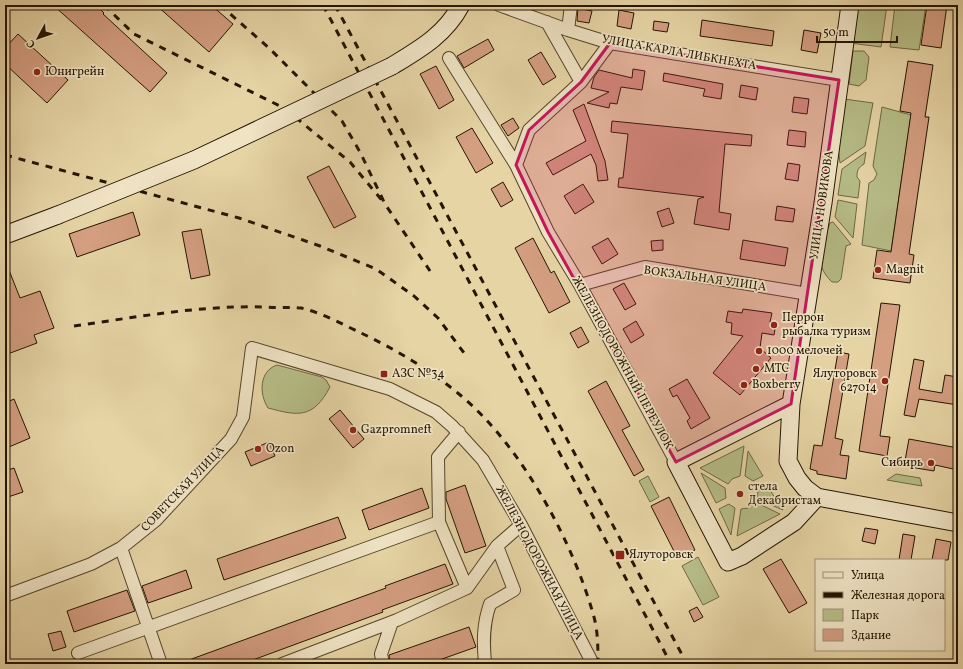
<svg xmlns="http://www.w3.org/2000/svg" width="963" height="669" viewBox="0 0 963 669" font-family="Vollkorn,serif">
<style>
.green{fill:#b6bc86;stroke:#6d6844}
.building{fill:#d49e81;stroke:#241501}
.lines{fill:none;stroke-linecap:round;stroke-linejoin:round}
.street-casing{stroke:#54452a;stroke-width:14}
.secondary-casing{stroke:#241501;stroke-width:19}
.street{stroke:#efe3c4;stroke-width:12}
.secondary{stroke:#efe3c4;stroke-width:17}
.rail{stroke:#241501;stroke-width:3;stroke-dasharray:7 7;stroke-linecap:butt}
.secondary-bridge-casing{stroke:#241501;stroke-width:19;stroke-linecap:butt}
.secondary-bridge{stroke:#efe3c4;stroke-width:17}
.marked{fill:#c2185b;fill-opacity:0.2;stroke:#c2185b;stroke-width:3;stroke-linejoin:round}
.poi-dot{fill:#8f2418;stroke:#efe3c4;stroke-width:1.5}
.labels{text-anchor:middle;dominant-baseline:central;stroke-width:3.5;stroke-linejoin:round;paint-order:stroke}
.street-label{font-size:12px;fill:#241501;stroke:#efe3c4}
.poi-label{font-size:12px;fill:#241501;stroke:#efe3c4;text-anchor:start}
</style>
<rect width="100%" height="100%" fill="#e6d4a5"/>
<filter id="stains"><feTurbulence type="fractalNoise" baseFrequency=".005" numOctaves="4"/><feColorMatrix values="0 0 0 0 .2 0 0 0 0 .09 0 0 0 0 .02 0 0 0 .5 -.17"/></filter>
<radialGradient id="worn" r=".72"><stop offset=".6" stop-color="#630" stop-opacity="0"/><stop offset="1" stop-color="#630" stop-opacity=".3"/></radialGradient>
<path class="green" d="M856 5H887L881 47 850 43Z
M895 5H926L919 50 890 47Z
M853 51H864L869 57 866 80 859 86 849 84Z
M844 99 873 103 865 146 840 163 837 139Z
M882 107 911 115 891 251 862 245 869 183 874 180 877 174 873 166Z
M866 152 864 164C858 168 857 170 857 177L860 181 858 198 838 195 842 169Z
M838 200 857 204 853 238 835 217Z
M833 222 851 244 846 246 841 279 838 282H832C812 263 822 246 830 223Z
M277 365 322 377 326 380 330 387C313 419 298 416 268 408 259 394 259 371 277 365Z
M744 446 740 476 732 479 728 484 700 468Z
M748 451 763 476 753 481 745 476Z
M701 473 725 488 726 498 716 503Z
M896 474 920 478 922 486 887 480Z
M648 476 659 497 650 502 639 481Z
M768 487 783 510 757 499 758 491Z
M755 502 780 514 737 536 741 509 748 508Z
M729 504 735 508 731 535 719 509Z
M698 557 719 597 703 605 682 566Z"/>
<path class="building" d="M53 5H96L104 13 103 14 167 73 150 92Z
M156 5H211L233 24 209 52Z
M927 5H947L941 48 921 45Z
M578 8 592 11 589 23 577 21Z
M619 10 634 13 631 29 617 26Z
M702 20 774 31 772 46 700 36Z
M654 21 669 23 667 32 653 30Z
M804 30 821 33 817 53 801 50Z
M18 34 68 80 47 103 5 64V48Z
M488 39 494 50 464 68 457 56Z
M541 52 556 77 543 85 528 60Z
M908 61 933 65 925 117H929L909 254 914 255 910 283 873 278 877 250 891 252 911 113 900 111Z
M436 66 454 100 439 109 420 74Z
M633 69 645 71 642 90 621 87 617 104 610 103 609 108 587 103 609 92 591 88 594 77 599 70 632 78Z
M664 73 723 84 721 99 703 96 705 89 663 81Z
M741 85 758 88 756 100 739 97Z
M794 97 809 99 807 114 792 112Z
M584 104 605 161 608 180 598 181 596 165 591 154 553 175 546 163 586 141 573 110Z
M513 118 519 128 508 136 501 125Z
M612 121 752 135 751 146 725 144 719 212 731 214 729 230 694 224 698 199 704 197 618 187 619 178H623L628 134 611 132Z
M472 128 493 163 476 173 456 137Z
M789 130 806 132 805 147 787 145Z
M788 163 800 165 798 181 785 179Z
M329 166 356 217 334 228 307 177Z
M503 182 513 200 501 207 491 189Z
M583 184 594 202 575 214 564 196Z
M777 206 795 209 793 222 775 220Z
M669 208 674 223 662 227 657 212Z
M133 212 140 235 77 257 69 234Z
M201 229 210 275 191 279 182 232Z
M533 238 551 273 554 271 570 302 549 313 515 248Z
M608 238 618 254 602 264 592 247Z
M663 240V250L652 251 651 241Z
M743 240 788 248 785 266 740 259Z
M5 260 20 298 40 291 54 328 34 335 37 343 5 355Z
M624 283 636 304 625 310 613 289Z
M881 303 900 305 880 436 890 437 887 456 859 451Z
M743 309 772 313 770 322 776 323 774 335 762 333 760 348 771 358 740 395 713 373 743 336 731 334 732 323 726 322 728 311 742 313Z
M636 321 644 335 631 343 623 329Z
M581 327 589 342 578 348 570 333Z
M838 352 849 354 835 438 843 440 840 455 849 456 846 479 817 474V471L810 469 814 445 822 446Z
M914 359 924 361 919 389 942 393 945 375 958 377V405L919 399 915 417 904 415Z
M687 379 710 418 691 429 687 421 690 418 677 395 673 397 669 389Z
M606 381 630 426 622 430 644 470 634 476 588 391Z
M14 399 30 438 9 447 5 437V403Z
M340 410 364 439 353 448 329 419Z
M909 439 958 448V470L935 465 934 471 904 466Z
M269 442 275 456 251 466 245 452Z
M14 468 23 492 5 498V471Z
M465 485 486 546 465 553 446 499V492Z
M422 488 429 508 369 530 362 510Z
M669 497 695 550 678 559 651 506Z
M338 517 346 538 224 580 217 559Z
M865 528 878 530 875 544 862 541Z
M903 534 915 536 911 560H899Z
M936 539 951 542 948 560H932Z
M781 559 807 603 789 613 763 569Z
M445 564 453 584 382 610 383 612 242 664H178L386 588 385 586Z
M186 570 192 588 148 603 142 586Z
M127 590 135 611 74 632 67 611Z
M697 607 703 617 694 622 689 611Z
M469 627 476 647 428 664H390L389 655Z
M61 631 66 647 53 651 48 634Z"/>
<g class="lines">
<defs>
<path id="street" d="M499 5 568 30 610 43 839 80
M547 22 581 82
M568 30 571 5
M610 43 581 82 529 130 516 165 548 232 580 285 676 462
M449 58 516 165
M580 285 645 267 808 294
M439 522 467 588
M121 548 161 664
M5 596 91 564 121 548 156 520 231 439 243 417 252 348 390 389 436 412 452 426 483 460 521 525 593 664
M78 653 439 522 438 457 459 432
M282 664 397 620 467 588 497 546 521 525
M383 664 381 654 392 622
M481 664 485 662C483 642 483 624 490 604L514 590 497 546"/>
<path id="secondary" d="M850 5 823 203 791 404 788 461 797 478 805 488 817 497 958 523
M392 66C420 49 445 35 461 5
M5 235 58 215
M791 404 676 462 728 562 742 556 794 522 817 497"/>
</defs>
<use href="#street" class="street-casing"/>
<use href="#secondary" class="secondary-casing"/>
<use href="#street" class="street"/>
<use href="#secondary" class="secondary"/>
<path class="rail" d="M104 5 134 34 284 108 350 162 385 204
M220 5 269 48 342 121 360 152 385 204 430 271
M323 5 671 664
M335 5 687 664
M5 155 239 218 320 246 376 269 414 296 438 318 467 357
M74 326C138 317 201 305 265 307 277 308 289 307 301 308 320 312 344 325 361 333 395 349 430 370 459 394 521 445 573 541 594 617 598 632 598 649 598 664"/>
<defs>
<path id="secondary-bridge" d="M58 215 194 160 392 66"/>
</defs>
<use href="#secondary-bridge" class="secondary-bridge-casing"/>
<use href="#secondary-bridge" class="secondary-bridge"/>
</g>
<path class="marked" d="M610 43 839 80 791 404 676 462 548 232 516 165 529 130 581 82Z"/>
<g class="poi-dot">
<circle cx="37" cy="72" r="4"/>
<circle cx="878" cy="270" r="4"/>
<circle cx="774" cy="325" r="4"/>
<circle cx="759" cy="351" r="4"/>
<circle cx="756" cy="369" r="4"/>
<rect x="380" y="370" width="8" height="8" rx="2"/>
<circle cx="885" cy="381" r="4"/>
<circle cx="744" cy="385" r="4"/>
<circle cx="353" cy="430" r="4"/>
<circle cx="258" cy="449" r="4"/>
<circle cx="931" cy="463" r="4"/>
<circle cx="740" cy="494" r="4"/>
<rect x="615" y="550" width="10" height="10" rx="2"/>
</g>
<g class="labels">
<g class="street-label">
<text transform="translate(679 53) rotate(10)">УЛИЦА КАРЛА ЛИБКНЕХТА</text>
<text transform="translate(822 205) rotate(-82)">УЛИЦА НОВИКОВА</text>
<text transform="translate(705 279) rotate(8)">ВОКЗАЛЬНАЯ УЛИЦА</text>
<text transform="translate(622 363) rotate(61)">ЖЕЛЕЗНОДОРОЖНЫЙ ПЕРЕУЛОК</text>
<text transform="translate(183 489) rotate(-46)">СОВЕТСКАЯ УЛИЦА</text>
<text transform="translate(539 563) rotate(62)">ЖЕЛЕЗНОДОРОЖНАЯ УЛИЦА</text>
</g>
<g class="poi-label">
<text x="45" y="72">Юнигрейн</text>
<text x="886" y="270">Magnit</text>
<text x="782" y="318">Перрон<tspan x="782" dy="14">рыбалка туризм</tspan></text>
<text x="767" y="351">1000 мелочей</text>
<text x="764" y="369">МТС</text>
<text x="392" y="374">АЗС №34</text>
<text x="877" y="374" text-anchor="end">Ялуторовск<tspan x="877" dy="14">627014</tspan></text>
<text x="752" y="385">Boxberry</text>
<text x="361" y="430">Gazpromneft</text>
<text x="266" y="449">Ozon</text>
<text x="923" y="463" text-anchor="end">Сибирь</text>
<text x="748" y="487">стела<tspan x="748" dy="14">Декабристам</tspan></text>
<text x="629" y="555">Ялуторовск</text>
</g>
</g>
<rect width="963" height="669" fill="none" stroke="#e6d4a5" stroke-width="20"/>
<rect x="6" y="6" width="951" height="657" fill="none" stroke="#241501" stroke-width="2"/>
<rect x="10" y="10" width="943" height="649" fill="none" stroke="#241501"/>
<rect x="815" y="559" width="130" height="92" fill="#efe3c4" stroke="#9e9176"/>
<rect x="823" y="572" width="20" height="6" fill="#efe3c4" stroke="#9e9176"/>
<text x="851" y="579" font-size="12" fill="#241501">Улица</text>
<rect x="823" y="592" width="20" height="6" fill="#241501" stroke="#9e9176"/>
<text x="851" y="599" font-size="12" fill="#241501">Железная дорога</text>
<rect x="823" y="609" width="20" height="12" fill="#b6bc86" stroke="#9e9176"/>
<text x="851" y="619" font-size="12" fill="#241501">Парк</text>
<rect x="823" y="629" width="20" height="12" fill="#d49e81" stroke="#9e9176"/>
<text x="851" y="639" font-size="12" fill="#241501">Здание</text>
<g transform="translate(38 38) rotate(230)" stroke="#efe3c4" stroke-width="3" paint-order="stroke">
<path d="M0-3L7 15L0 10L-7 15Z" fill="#241501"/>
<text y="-6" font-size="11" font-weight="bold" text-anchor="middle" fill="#241501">С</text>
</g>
<path d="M817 36v6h80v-6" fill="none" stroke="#241501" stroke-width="2"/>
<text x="823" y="36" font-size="12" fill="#241501" stroke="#efe3c4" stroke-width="3" paint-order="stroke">50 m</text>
<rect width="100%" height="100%" filter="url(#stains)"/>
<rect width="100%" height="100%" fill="url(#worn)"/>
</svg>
